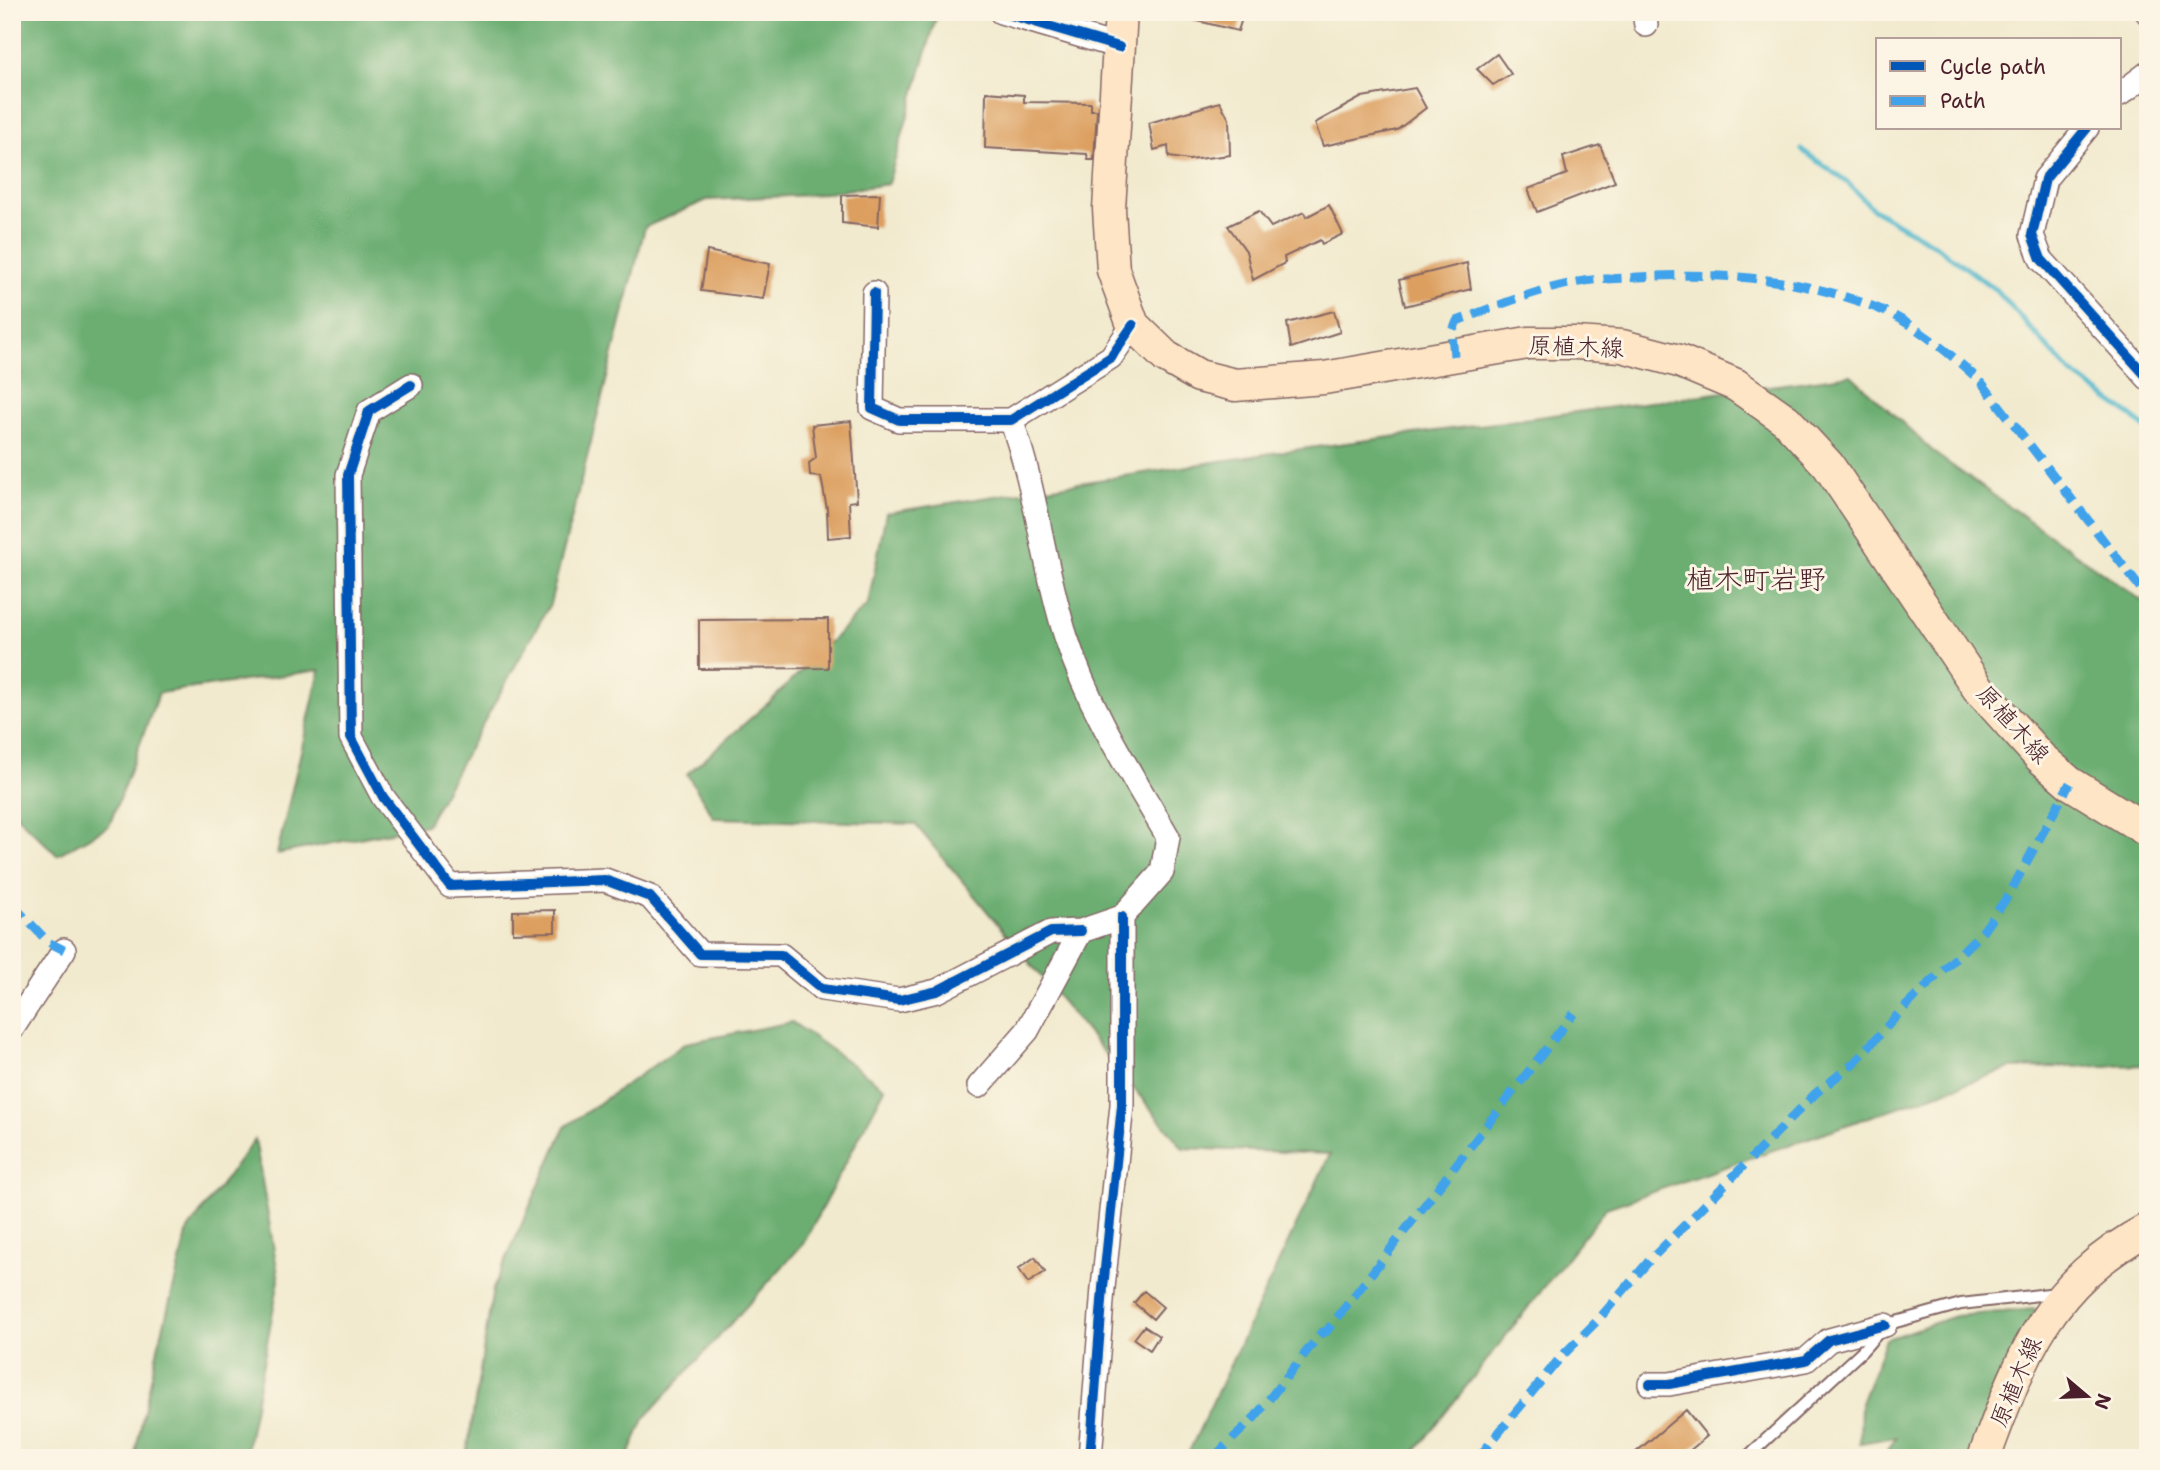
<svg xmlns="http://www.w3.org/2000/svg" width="2160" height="1470" viewBox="0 0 2160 1470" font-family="'Shantell Sans','Klee One',sans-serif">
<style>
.forest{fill:#6cae72;stroke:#5b664e;stroke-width:2}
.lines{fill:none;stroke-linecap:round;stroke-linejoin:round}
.stream{stroke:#4eb7cc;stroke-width:5}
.building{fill:#dc9f5e}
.lane-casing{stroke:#846664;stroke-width:14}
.street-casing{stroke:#846664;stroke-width:26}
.secondary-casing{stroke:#846664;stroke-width:35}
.lane{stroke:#fff;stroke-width:10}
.street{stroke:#fff;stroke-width:23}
.secondary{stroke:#fee5c5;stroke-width:32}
.quiet{stroke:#40a2eb;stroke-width:9;stroke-dasharray:18 9;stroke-linecap:butt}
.cycleway-casing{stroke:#fcf5e5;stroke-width:15}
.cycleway{stroke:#0057b8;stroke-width:10}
.labels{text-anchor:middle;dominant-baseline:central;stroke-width:6;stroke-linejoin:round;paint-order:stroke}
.street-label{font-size:24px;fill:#4a1f2b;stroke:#fcf5e5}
.quarter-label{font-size:28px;fill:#4a1f2b;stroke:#fcf5e5}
</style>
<rect width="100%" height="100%" fill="#fcf5e5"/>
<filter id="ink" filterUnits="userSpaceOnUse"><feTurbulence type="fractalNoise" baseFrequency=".0143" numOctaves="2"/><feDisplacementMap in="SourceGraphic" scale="14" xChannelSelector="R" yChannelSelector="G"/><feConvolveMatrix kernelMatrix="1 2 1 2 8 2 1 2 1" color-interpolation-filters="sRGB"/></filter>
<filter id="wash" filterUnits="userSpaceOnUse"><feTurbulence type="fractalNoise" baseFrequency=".00686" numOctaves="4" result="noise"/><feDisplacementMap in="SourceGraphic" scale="28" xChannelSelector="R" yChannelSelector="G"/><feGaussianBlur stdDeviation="1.57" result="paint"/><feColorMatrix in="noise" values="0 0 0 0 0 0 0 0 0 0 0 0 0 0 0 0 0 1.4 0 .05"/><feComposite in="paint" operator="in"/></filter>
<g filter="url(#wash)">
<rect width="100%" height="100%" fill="#f1eace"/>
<path class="forest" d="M12 12H938L888 184 810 195 707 200 645 227 550 604 426 825 277 854 320 670 159 693 109 826 57 855 12 811Z
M1851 375 1937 455 2148 605V1065L2011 1068 1606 1208 1410 1458H1186L1330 1154 1183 1148 915 824 714 818 687 774 775 697 868 604 886 513 1272 453Z
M792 1022 885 1088 803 1244 644 1419 628 1458H466L493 1289 565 1127 686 1043Z
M255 1139 279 1280 245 1458H134L155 1360 188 1230Z
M2036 1309 1982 1458H1883L1896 1437 1860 1443 1861 1403 1886 1339 1955 1316Z"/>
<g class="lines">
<path class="stream" d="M1802 150 1846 181 1873 209 1935 245 1996 290 2070 372 2133 417 2148 431"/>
</g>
<g id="blocks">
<path class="building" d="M1186 12H1244L1238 31 1186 18Z
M1497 54 1511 74 1493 85 1477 69Z
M1415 88 1426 108 1397 130 1323 146 1315 123 1362 97Z
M986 92 1024 95V102L1091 103V110H1097L1094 160H1088L1087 154 985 148Z
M1220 102 1229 119 1230 155 1189 160 1169 157 1168 146 1154 150 1149 123Z
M1600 145 1615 182 1537 212 1528 189 1567 174 1563 157Z
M880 194 878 227 842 223V195Z
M1329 205 1343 234 1322 244 1320 240 1284 257 1285 263 1253 280 1246 251 1228 226 1259 211 1271 227 1304 212 1306 217Z
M707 251 770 264 763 299 701 291Z
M1467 263 1471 289 1405 306 1399 280Z
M1334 311 1340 332 1291 348 1287 323Z
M851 421 857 501 849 502 851 536 828 538 827 509 821 477 810 476 809 463 816 458 812 425Z
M828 619V668L699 669V620Z
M555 910V932L513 933V911Z
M1035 1257 1045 1272 1028 1283 1018 1269Z
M1144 1291 1163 1307 1153 1319 1134 1303Z
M1144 1326 1159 1336 1150 1350 1134 1339Z
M1686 1410 1707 1436 1681 1458H1629Z"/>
</g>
</g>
<g filter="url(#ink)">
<use href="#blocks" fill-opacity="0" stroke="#846664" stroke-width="2"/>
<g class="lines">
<defs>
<path id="lane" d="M1746 1458 1862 1351 1885 1325 1961 1304 2057 1293"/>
<path id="street" d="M1001 12 1119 47
M1644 12 1646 25
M2147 12 2148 13
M2120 94 2148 73
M2087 128 2045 179 2032 235 2041 259 2148 378
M874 293 872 408 899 420H1011L1111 357 1133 325
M411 385 369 411 348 475 351 737 383 797 450 886 605 880 650 897 700 954 781 955 822 989 899 1000 937 991 1051 932 1081 931
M12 1029 64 950
M979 1086 1027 1031 1081 931 1122 917 1162 872 1168 837C1130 772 1089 709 1066 637 1043 566 1037 490 1011 420
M1650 1384H1669L1806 1360 1829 1340 1885 1325
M1090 1458 1103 1288 1122 1105V917"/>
<path id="secondary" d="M1121 12 1109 209 1113 270 1133 325 1166 357 1199 376 1235 385 1324 378 1528 343H1575L1622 346 1679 361 1736 385 1786 420 1828 465 1978 688 2040 757 2070 783 2148 831
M1984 1458C2022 1355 2046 1284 2148 1229"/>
</defs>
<use href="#lane" class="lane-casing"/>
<use href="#street" class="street-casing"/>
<use href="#secondary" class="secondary-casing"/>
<use href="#lane" class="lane"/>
<use href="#street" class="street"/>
<use href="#secondary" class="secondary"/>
<path class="quiet" d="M1454 356 1452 333 1457 321C1497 306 1538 289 1579 282 1598 278 1619 279 1638 277 1722 272 1804 277 1884 311 1915 324 1958 360 1982 383L2148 598
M12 904 48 942 64 950
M1213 1458 1255 1417 1322 1332H1326L1574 1013
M1478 1458 1560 1358 1598 1320 1649 1261 1816 1093 1854 1063 1900 1012 1983 931 2008 896 2070 783"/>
<defs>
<path id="cycleway" d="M1001 12 1119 47
M2087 128 2045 179 2032 235 2041 259 2148 378
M874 293 872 408 899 420H1011L1111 357 1133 325
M411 385 369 411 348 475 351 737 383 797 450 886 605 880 650 897 700 954 781 955 822 989 899 1000 937 991 1051 932 1081 931
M1650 1384H1669L1806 1360 1829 1340 1885 1325
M1090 1458 1103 1288 1122 1105V917"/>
</defs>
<use href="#cycleway" class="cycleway-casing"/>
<use href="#cycleway" class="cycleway"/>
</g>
</g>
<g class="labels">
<g class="street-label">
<text transform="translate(1576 347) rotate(2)">原植木線</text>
<text transform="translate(2013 724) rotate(48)">原植木線</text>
<text transform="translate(2016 1382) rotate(-67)">原植木線</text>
</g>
<g class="quarter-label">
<text x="1756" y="579">植木町岩野</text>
</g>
</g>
<rect width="2160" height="1470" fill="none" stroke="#fcf5e5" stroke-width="42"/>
<rect x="1876" y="38" width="245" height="91" fill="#fcf5e5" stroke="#b59f9b" stroke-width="2"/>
<rect x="1890" y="61" width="35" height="10" fill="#0057b8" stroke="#b59f9b" stroke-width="2"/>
<text x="1940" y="74" font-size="21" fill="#4a1f2b">Cycle path</text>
<rect x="1890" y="96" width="35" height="10" fill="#40a2eb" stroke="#b59f9b" stroke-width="2"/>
<text x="1940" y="108" font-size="21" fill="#4a1f2b">Path</text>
<g transform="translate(2087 1396) rotate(109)" stroke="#fcf5e5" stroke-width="5" paint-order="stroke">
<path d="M0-5L12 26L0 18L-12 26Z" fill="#4a1f2b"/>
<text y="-10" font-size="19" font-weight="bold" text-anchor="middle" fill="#4a1f2b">N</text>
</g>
</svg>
